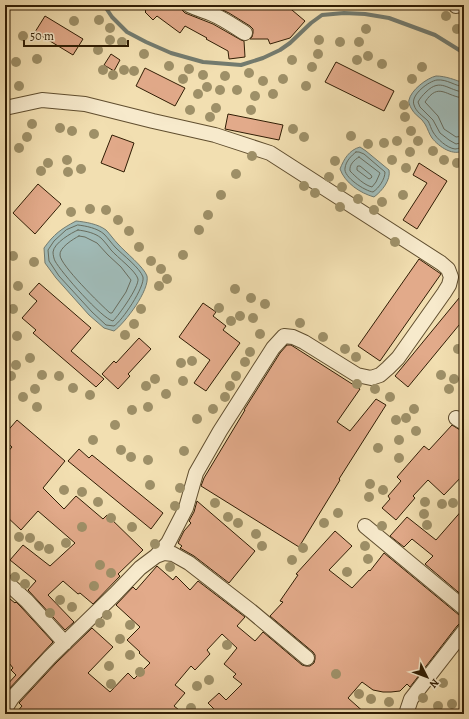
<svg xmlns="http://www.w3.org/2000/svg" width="469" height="719" viewBox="0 0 469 719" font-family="Alegreya,serif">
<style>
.water{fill:#a0bab6;stroke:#737b6f}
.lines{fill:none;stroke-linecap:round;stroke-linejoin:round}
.shore{stroke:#686c5d;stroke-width:1}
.stream{stroke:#737b6f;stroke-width:4}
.building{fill:#e2aa8a;stroke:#301d04}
.street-casing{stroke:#604e2f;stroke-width:16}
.street{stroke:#f7eacc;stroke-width:14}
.tree{fill:#9e9068}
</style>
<rect width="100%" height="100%" fill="#f2dfb1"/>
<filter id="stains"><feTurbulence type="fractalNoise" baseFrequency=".005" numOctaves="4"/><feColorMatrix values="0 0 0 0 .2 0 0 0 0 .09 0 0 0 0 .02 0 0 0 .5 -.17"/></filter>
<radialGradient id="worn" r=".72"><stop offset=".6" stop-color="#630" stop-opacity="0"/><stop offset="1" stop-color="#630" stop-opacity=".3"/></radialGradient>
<path class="water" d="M436 76C446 76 455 80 464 83V150C454 157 439 147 432 138 429 134 428 129 425 124 422 118 414 115 411 108 410 106 408 102 409 100 411 90 427 78 436 76Z
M360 147 366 151 389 170C391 180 382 191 374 197 360 193 345 183 340 169 344 159 349 150 360 147Z
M76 221C86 222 98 224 106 230 110 234 114 240 118 244 125 252 144 267 147 276 150 290 125 323 114 331L104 328 89 315 56 278 45 263 44 248C54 234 61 229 76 221Z"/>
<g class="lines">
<path class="shore" d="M464 87C455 86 447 79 437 80 429 81 410 95 414 105 416 112 423 116 428 121 430 124 431 129 433 132 437 139 447 148 455 149 458 149 461 147 464 147
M464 92C448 91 441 77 426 92 423 95 420 98 418 102L420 107 433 120 440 133 449 140 456 144 464 142
M464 98C446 97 439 81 425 102L438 116 444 129 456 137 464 136
M356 152H359L364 154 385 172C385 179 379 188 373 192 365 191 343 177 345 168 346 161 351 156 356 152Z
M359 157 380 173 376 182 372 187C364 185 356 177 350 171 349 165 354 160 359 157Z
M358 166H360L371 175 372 177 371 178 369 179 357 170V168Z
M78 225C86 226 97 228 104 234 108 238 112 244 116 248 123 255 140 268 143 277 145 287 122 321 114 326L106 325 92 312 59 276 49 261 48 250 54 241 66 230Z
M78 230C86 231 95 233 101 238 105 242 108 246 111 250 117 257 136 271 138 279 139 287 119 315 113 321 102 319 61 272 55 261 54 259 53 255 53 252 54 243 71 233 78 230Z
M79 236 85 237 97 243 108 255 121 267 131 280 126 292 112 313H110C101 305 60 265 60 255 59 248 73 239 79 236Z"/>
<path class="stream" d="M104 5 112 17 127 32 146 42 171 53 203 62 241 65 263 58 280 50 290 43 311 23 322 15 344 13 365 14 389 18 435 35 464 53"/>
</g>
<path class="building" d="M140 5H181L182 10 185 13 213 24 241 40 244 41 245 57 229 59 228 51 206 39 207 38 185 26 180 33 157 16 153 20 145 12 146 11Z
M212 5H286L305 21 290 38 270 44 268 39H250L252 37 253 33V29L250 26 229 13Z
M45 16 83 39 73 55 35 32Z
M111 54 120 60 114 71 104 65Z
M336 62 394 91 384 111 325 82Z
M145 68 185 88 175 106 136 86Z
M228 114 283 125 279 140 225 129Z
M112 135 134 143 124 172 101 163Z
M419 163 447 181 417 229 403 220 427 183 413 175Z
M38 184 61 204 35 234 13 213Z
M419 259 441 274 380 361 358 346Z
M39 283 91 328 71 351 104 379 96 387 33 333 36 330 22 318 37 301 29 294Z
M464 292V319L408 387 395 376Z
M203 303 216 312 213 316 226 326 223 330 240 343 206 391 194 383 210 360 179 337Z
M139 338 151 349 128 374 130 376 118 389 102 374 114 361 116 363Z
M287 345H291L360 389 337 422 350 431 376 399 386 405 339 479 340 480 299 547 201 486 204 478 245 410H244L280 353Z
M17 420 65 461 43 488 64 509 76 496 103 519 107 515 143 550 118 574 120 576 93 604 80 593 78 594 63 581 48 595 74 622 65 630 28 590 36 581 10 560 23 545 50 566 75 543 38 511 21 530 5 515V455L12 447 5 441V434Z
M452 425 460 430 464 431V474L444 495 428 480 413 496 415 498 396 520 382 508 390 499 388 496 401 481 397 477 424 446 429 450Z
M79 449 89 458 92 455 163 513 151 529 68 461Z
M197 501 255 551 229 583 194 556 180 548 182 546 178 543 184 531 191 523 189 521 194 512Z
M464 508V597L425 564 433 556 412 539 404 547 390 536 407 517 436 540Z
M335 531 352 546 329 570 352 588 369 570 370 571 384 553 459 615 464 616V623H460L457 626 410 687 407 684 400 691 391 692H383L373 690 362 682 348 698 366 714H219L208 703 219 693 226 700 242 684 233 677 236 674 224 664 237 648 222 634 207 650 210 654 195 670 191 666 175 685 185 693 174 706 184 714H15L22 706 19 703 56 663 92 628 113 647 88 673 110 692 128 673 134 679 150 663 139 653 140 652 127 640 140 627 116 605 133 587 136 590 157 566 173 580 176 576 190 590 198 581 245 617 237 626 255 641 263 632 302 665 306 666H310L314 663 315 659V655L313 652 270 616 283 602 280 601 298 575 296 574Z
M10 599 15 603 16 602 21 607 53 642 7 691 5 689V687L16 675 11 670 13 668 5 658V604Z"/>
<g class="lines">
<defs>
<path id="street" d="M189 5C197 9 205 11 212 14 224 19 235 27 245 33
M456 6 457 5
M5 108 42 100 85 104 153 121 215 135 270 153 441 263 448 269 451 277 449 285 444 293 398 358 388 368 380 375 371 378 357 375 304 342 293 337 284 336 273 348 220 431 196 473 186 508 168 543 156 556 140 568 115 594 50 657 12 698 5 709
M456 418 464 423
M365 526 464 608
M156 556 164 553 173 554 189 563 251 611 307 658
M5 581 27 601 65 643
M406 714 411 699 464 631"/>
</defs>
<use href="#street" class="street-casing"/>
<use href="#street" class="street"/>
</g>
<g class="tree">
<circle cx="446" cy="16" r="5"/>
<circle cx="99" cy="20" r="5"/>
<circle cx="74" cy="21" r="5"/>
<circle cx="110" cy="28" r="5"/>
<circle cx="366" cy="29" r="5"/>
<circle cx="457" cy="29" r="5"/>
<circle cx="23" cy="36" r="5"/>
<circle cx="110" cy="40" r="5"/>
<circle cx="319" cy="40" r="5"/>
<circle cx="122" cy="42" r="5"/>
<circle cx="340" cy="42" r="5"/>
<circle cx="359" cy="42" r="5"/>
<circle cx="98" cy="50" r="5"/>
<circle cx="144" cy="54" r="5"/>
<circle cx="318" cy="54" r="5"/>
<circle cx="368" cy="56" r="5"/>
<circle cx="37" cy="59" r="5"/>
<circle cx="292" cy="60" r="5"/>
<circle cx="357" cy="60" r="5"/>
<circle cx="16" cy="62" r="5"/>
<circle cx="382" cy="64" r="5"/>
<circle cx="169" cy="66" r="5"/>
<circle cx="312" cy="67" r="5"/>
<circle cx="422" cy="67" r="5"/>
<circle cx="189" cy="69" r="5"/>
<circle cx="103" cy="70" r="5"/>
<circle cx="124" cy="70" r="5"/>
<circle cx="134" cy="71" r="5"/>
<circle cx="249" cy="73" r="5"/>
<circle cx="113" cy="75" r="5"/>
<circle cx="203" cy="75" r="5"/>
<circle cx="225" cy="76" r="5"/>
<circle cx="183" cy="79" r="5"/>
<circle cx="283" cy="79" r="5"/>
<circle cx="412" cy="79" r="5"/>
<circle cx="263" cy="81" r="5"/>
<circle cx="19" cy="86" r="5"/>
<circle cx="306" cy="86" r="5"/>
<circle cx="207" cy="87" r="5"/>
<circle cx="220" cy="90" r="5"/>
<circle cx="237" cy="90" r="5"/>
<circle cx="198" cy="94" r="5"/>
<circle cx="273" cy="94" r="5"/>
<circle cx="255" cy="96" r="5"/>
<circle cx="404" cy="105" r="5"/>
<circle cx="216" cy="108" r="5"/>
<circle cx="190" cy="110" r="5"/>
<circle cx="251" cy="110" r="5"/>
<circle cx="210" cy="117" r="5"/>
<circle cx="405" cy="117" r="5"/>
<circle cx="32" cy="124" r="5"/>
<circle cx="60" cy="128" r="5"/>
<circle cx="293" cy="129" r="5"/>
<circle cx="72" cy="131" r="5"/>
<circle cx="411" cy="131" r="5"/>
<circle cx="94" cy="134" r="5"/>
<circle cx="351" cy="136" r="5"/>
<circle cx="27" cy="137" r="5"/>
<circle cx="304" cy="137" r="5"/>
<circle cx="397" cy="141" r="5"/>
<circle cx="418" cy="141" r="5"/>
<circle cx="384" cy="143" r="5"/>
<circle cx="368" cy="144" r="5"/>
<circle cx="19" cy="148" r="5"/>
<circle cx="433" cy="151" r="5"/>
<circle cx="410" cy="152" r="5"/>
<circle cx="252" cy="156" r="5"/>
<circle cx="67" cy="160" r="5"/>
<circle cx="392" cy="160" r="5"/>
<circle cx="444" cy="160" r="5"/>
<circle cx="335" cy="161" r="5"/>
<circle cx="48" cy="163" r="5"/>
<circle cx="457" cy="163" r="5"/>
<circle cx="406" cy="168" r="5"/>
<circle cx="81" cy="169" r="5"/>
<circle cx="41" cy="171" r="5"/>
<circle cx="68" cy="172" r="5"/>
<circle cx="236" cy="174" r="5"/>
<circle cx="329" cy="177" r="5"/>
<circle cx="304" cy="186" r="5"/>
<circle cx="342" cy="187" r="5"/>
<circle cx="315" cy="193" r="5"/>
<circle cx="221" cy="195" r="5"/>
<circle cx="403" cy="195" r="5"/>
<circle cx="358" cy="199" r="5"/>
<circle cx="382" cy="202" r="5"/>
<circle cx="340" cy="207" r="5"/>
<circle cx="90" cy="209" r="5"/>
<circle cx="106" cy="210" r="5"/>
<circle cx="374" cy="210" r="5"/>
<circle cx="71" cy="212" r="5"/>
<circle cx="208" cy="215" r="5"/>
<circle cx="118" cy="220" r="5"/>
<circle cx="199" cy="230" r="5"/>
<circle cx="129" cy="231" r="5"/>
<circle cx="395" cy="242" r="5"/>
<circle cx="139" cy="247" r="5"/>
<circle cx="183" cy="255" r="5"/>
<circle cx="13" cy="256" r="5"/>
<circle cx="151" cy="261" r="5"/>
<circle cx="34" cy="262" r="5"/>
<circle cx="161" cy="269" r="5"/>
<circle cx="167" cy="279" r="5"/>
<circle cx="18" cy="286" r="5"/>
<circle cx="159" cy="286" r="5"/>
<circle cx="235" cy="289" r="5"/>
<circle cx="251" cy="298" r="5"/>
<circle cx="265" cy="304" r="5"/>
<circle cx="219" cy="308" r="5"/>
<circle cx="13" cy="309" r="5"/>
<circle cx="141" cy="309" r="5"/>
<circle cx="240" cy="316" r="5"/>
<circle cx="253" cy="318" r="5"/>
<circle cx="231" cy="321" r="5"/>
<circle cx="300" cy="323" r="5"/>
<circle cx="134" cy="324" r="5"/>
<circle cx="260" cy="334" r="5"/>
<circle cx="125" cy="335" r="5"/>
<circle cx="17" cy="336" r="5"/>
<circle cx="323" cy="337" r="5"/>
<circle cx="345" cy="349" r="5"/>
<circle cx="458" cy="349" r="5"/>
<circle cx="250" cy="352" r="5"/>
<circle cx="356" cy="357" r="5"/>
<circle cx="30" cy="358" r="5"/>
<circle cx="192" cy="361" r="5"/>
<circle cx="245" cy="362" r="5"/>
<circle cx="181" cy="363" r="5"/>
<circle cx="16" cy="365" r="5"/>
<circle cx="42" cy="375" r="5"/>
<circle cx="441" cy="375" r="5"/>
<circle cx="11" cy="376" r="5"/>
<circle cx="59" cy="376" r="5"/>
<circle cx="236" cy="376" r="5"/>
<circle cx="155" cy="379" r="5"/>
<circle cx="454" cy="379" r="5"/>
<circle cx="183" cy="381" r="5"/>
<circle cx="357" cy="384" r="5"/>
<circle cx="146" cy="386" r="5"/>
<circle cx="230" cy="386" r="5"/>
<circle cx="73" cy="388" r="5"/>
<circle cx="35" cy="389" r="5"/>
<circle cx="375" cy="389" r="5"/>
<circle cx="449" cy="389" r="5"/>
<circle cx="166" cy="394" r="5"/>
<circle cx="90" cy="395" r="5"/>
<circle cx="23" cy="397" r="5"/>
<circle cx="225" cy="397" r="5"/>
<circle cx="390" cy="397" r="5"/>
<circle cx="37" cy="407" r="5"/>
<circle cx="148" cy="407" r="5"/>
<circle cx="213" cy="409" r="5"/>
<circle cx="414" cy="409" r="5"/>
<circle cx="132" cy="410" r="5"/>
<circle cx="406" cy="418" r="5"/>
<circle cx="197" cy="419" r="5"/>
<circle cx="396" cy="420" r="5"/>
<circle cx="115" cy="425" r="5"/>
<circle cx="416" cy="431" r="5"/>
<circle cx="93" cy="440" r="5"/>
<circle cx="399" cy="440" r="5"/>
<circle cx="378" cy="448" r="5"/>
<circle cx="121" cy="450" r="5"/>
<circle cx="184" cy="451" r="5"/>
<circle cx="131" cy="457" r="5"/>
<circle cx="399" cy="458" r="5"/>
<circle cx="148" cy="460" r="5"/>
<circle cx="370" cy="484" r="5"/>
<circle cx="150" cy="485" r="5"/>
<circle cx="180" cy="488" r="5"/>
<circle cx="64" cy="490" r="5"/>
<circle cx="383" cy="490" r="5"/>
<circle cx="82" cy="492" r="5"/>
<circle cx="369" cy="497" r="5"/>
<circle cx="98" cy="502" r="5"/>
<circle cx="425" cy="502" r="5"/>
<circle cx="215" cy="503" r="5"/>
<circle cx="453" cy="503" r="5"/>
<circle cx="442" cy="504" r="5"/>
<circle cx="175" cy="506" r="5"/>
<circle cx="338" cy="513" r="5"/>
<circle cx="424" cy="514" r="5"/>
<circle cx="228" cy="517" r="5"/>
<circle cx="111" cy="518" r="5"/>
<circle cx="238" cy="523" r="5"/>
<circle cx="324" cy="523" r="5"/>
<circle cx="427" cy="525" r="5"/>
<circle cx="382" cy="526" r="5"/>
<circle cx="82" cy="527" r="5"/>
<circle cx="132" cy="527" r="5"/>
<circle cx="256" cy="534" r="5"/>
<circle cx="19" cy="537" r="5"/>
<circle cx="30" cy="538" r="5"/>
<circle cx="66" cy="543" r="5"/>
<circle cx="155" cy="544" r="5"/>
<circle cx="39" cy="546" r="5"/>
<circle cx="262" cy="546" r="5"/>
<circle cx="365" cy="546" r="5"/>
<circle cx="303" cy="548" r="5"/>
<circle cx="49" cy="549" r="5"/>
<circle cx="368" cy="559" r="5"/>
<circle cx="292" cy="560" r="5"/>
<circle cx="100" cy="565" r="5"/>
<circle cx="170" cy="567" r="5"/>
<circle cx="347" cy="572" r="5"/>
<circle cx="111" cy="573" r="5"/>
<circle cx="15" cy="577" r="5"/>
<circle cx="25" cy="584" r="5"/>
<circle cx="94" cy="586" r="5"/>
<circle cx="60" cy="600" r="5"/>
<circle cx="72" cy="607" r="5"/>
<circle cx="50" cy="613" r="5"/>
<circle cx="107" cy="615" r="5"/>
<circle cx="100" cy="623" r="5"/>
<circle cx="130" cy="625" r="5"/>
<circle cx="120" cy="639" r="5"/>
<circle cx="227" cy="645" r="5"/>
<circle cx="130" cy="655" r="5"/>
<circle cx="109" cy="666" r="5"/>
<circle cx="140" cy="672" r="5"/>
<circle cx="336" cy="674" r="5"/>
<circle cx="209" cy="680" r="5"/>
<circle cx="443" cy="683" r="5"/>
<circle cx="111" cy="684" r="5"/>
<circle cx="197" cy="686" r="5"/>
<circle cx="359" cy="694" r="5"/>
<circle cx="423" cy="698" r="5"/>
<circle cx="371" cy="699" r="5"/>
<circle cx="389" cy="702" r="5"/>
<circle cx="452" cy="704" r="5"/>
<circle cx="438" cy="706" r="5"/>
<circle cx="191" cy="708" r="5"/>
</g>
<rect width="469" height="719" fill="none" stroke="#f2dfb1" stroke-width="20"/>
<rect x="6" y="6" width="457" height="707" fill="none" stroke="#301d04" stroke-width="2"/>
<rect x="10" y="10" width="449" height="699" fill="none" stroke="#301d04"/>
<g transform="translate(427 677) rotate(132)" stroke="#f7eacc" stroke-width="3" paint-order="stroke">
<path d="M0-3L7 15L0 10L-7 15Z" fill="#301d04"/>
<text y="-6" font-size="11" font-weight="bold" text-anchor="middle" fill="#301d04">N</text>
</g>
<path d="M24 40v6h104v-6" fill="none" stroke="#301d04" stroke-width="2"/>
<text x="30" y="40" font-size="12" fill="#301d04" stroke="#f7eacc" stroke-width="3" paint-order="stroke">50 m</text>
<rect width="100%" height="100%" filter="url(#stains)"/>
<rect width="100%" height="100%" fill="url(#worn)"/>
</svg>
